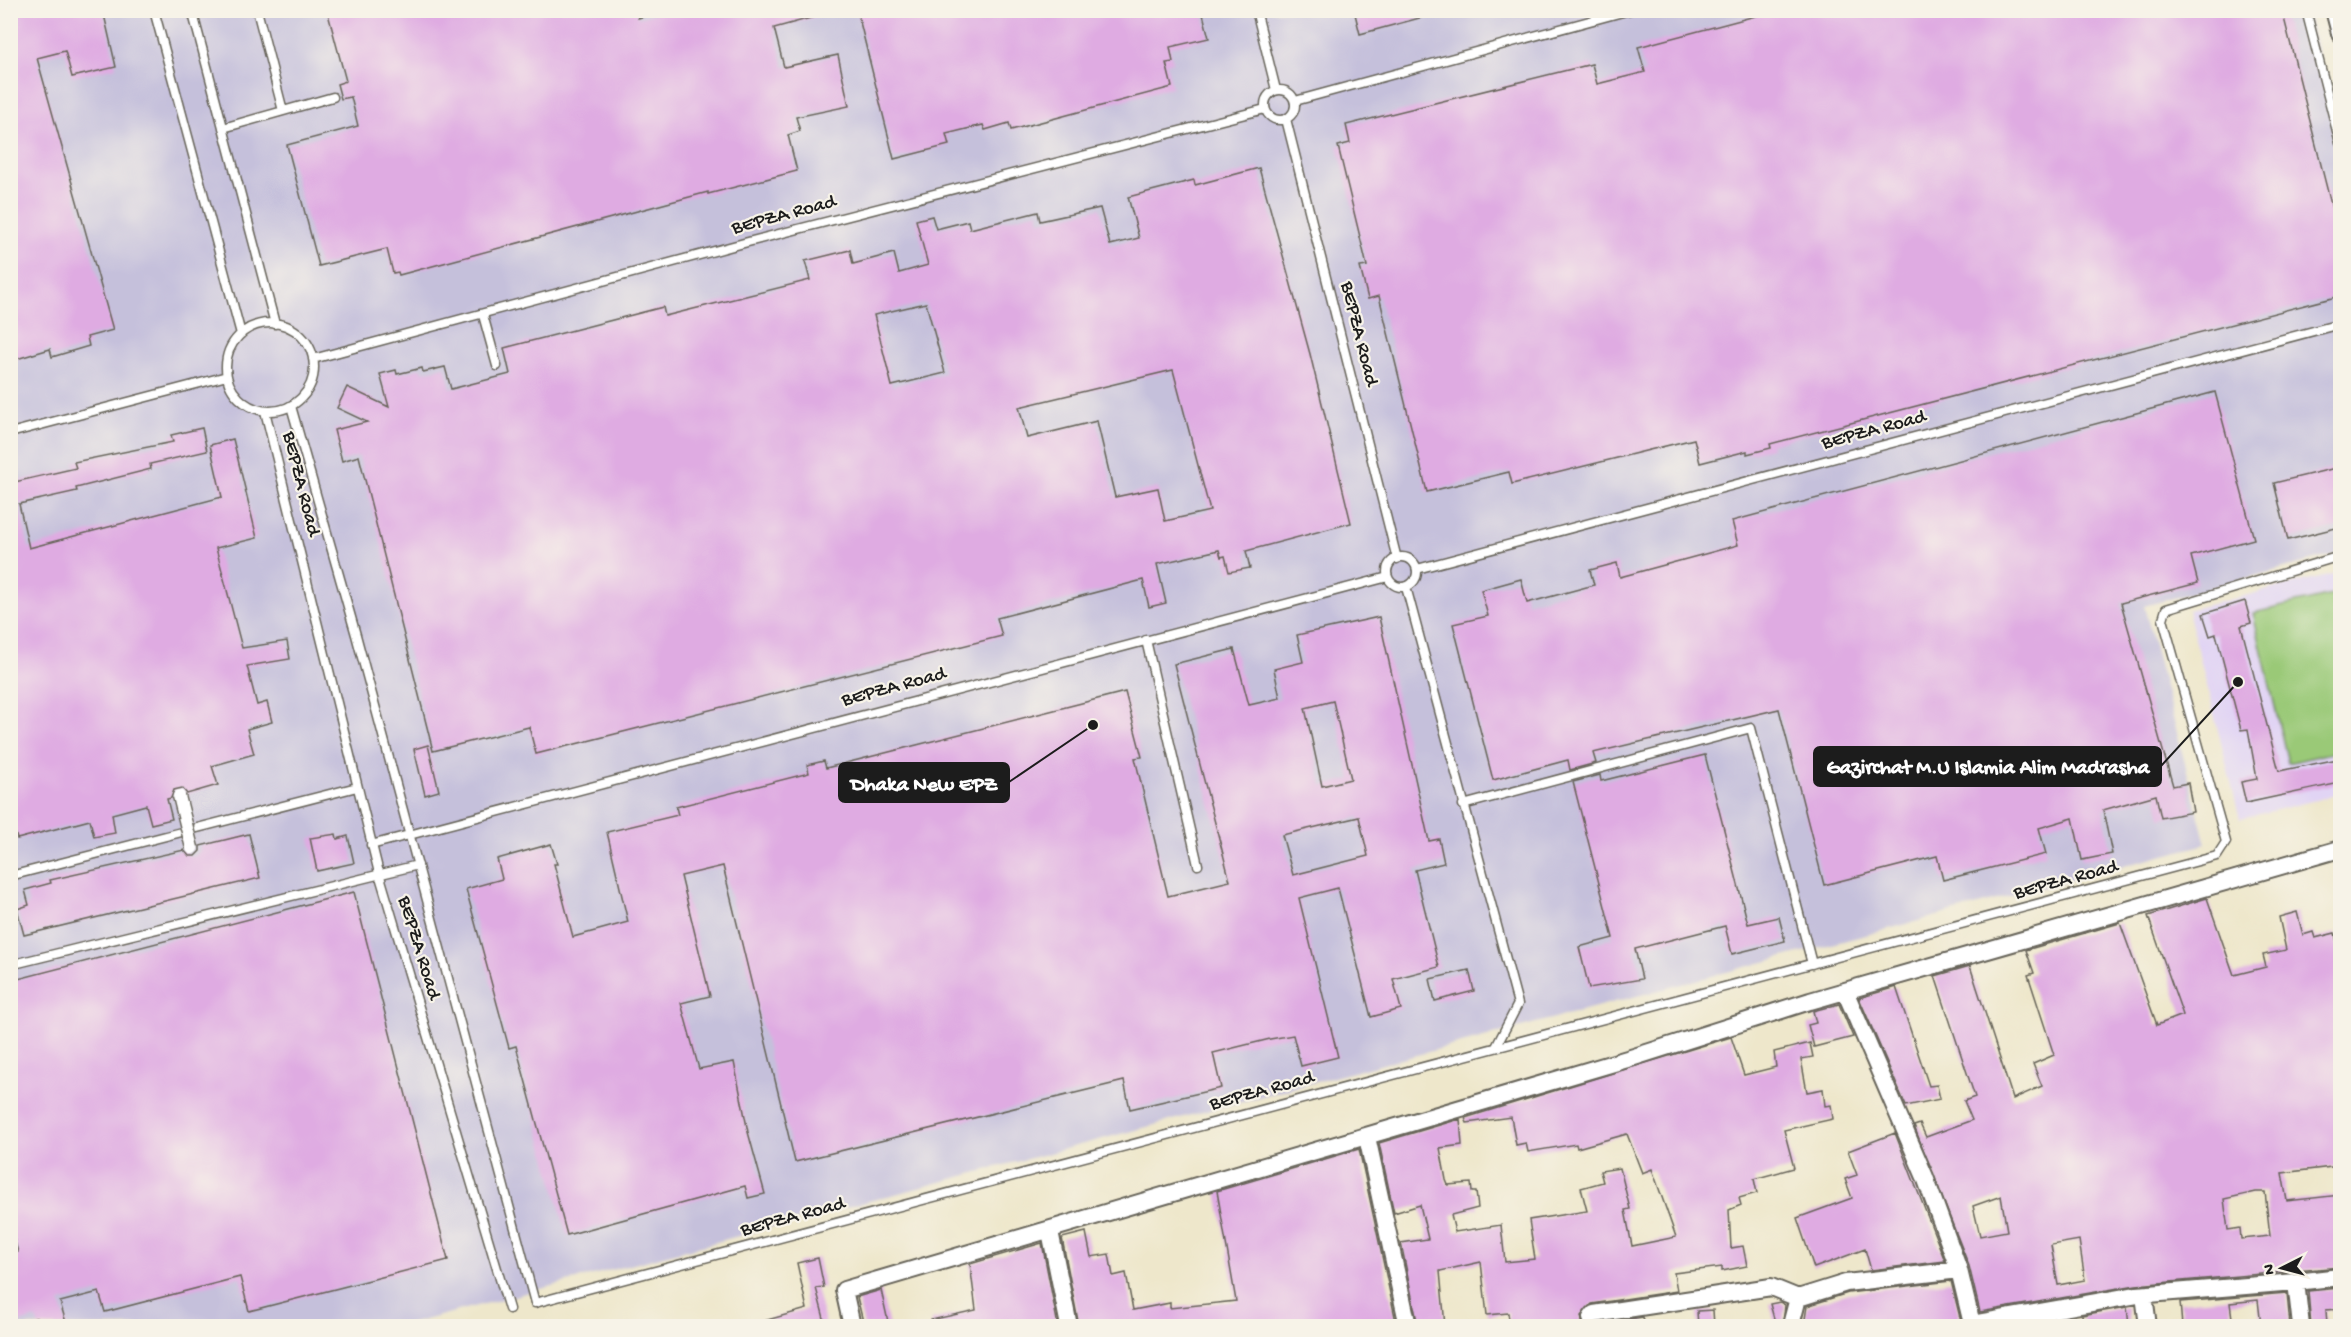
<svg xmlns="http://www.w3.org/2000/svg" width="2351" height="1337" viewBox="0 0 2351 1337" font-family="'Gochi Hand',sans-serif">
<style>
.built{fill:#e1d4f4}
.industrial{fill:#c5c0db}
.green{fill:#9ac977;stroke:#5b724a;stroke-width:1.5}
.building{fill:#dfabe2;fill-rule:evenodd}
.lines{fill:none;stroke-linecap:round;stroke-linejoin:round}
.service-casing{stroke:#666359;stroke-width:11}
.minor-casing{stroke:#666359;stroke-width:20}
.service{stroke:#fff;stroke-width:8}
.minor{stroke:#fff;stroke-width:16}
.pedestrian-bridge-casing{stroke:#666359;stroke-width:15;stroke-linecap:butt}
.pedestrian-bridge{stroke:#fff;stroke-width:12}
.labels{text-anchor:middle;dominant-baseline:central;stroke-width:4.5;stroke-linejoin:round;paint-order:stroke}
.street-label{font-size:20px;fill:#1c1c1c;stroke:#f7f3e8}
.leader{fill:none;stroke:#1c1c1c;stroke-width:2}
.callout-dot{fill:#1c1c1c;stroke:#f7f3e8;stroke-width:2}
.callout{fill:#1c1c1c;stroke:#1c1c1c;stroke-width:2}
.callout-label{font-size:21px;text-anchor:middle;font-weight:bold;fill:#fff}
</style>
<rect width="100%" height="100%" fill="#f7f3e8"/>
<filter id="ink" filterUnits="userSpaceOnUse"><feTurbulence type="fractalNoise" baseFrequency=".0167" numOctaves="2"/><feDisplacementMap in="SourceGraphic" scale="12" xChannelSelector="R" yChannelSelector="G"/><feConvolveMatrix kernelMatrix="1 2 1 2 8 2 1 2 1" color-interpolation-filters="sRGB"/></filter>
<filter id="wash" filterUnits="userSpaceOnUse"><feTurbulence type="fractalNoise" baseFrequency=".008" numOctaves="4" result="noise"/><feDisplacementMap in="SourceGraphic" scale="24" xChannelSelector="R" yChannelSelector="G"/><feGaussianBlur stdDeviation="1.35" result="paint"/><feColorMatrix in="noise" values="0 0 0 0 0 0 0 0 0 0 0 0 0 0 0 0 0 1.4 0 .05"/><feComposite in="paint" operator="in"/></filter>
<g filter="url(#wash)">
<rect width="100%" height="100%" fill="#eee7cb"/>
<path class="built" d="M2340 572V593L2254 613 2288 763 2340 751V794L2240 819 2188 610Z"/>
<path class="industrial" d="M10 11H2307L2340 138V553L2144 606 2206 844 402 1326H11Z"/>
<path class="green" d="M2340 593V751L2288 763 2253 613Z"/>
<g id="blocks">
<path class="building" d="M10 10H103L116 67 72 77 65 51 37 58 113 330 87 337 89 346 52 357 50 349 10 361Z
M327 10H636L638 18 667 10H822V15L774 28 784 67 838 55 849 106 796 117 800 131 788 135 797 171 708 194V192L399 275 398 272 393 273 387 249 319 266 287 145 358 126 351 97 341 99 337 84 346 81Z
M857 10H1202L1209 38 1170 47 1173 62 1166 63 1172 87 1011 130 1009 123 985 130 983 125 946 134 949 145 894 159Z
M1354 10H1431V15L1360 34Z
M1778 10H2282L2340 240V296L1770 444 1771 448 1747 454V451L1700 463 1694 439 1512 484 1509 472 1427 492 1379 296 1368 299 1360 267 1367 266 1338 146 1350 143 1346 125 1592 64 1597 84 1645 72 1638 47Z
M1259 168 1310 354 1351 523 1246 551 1250 568 1229 572 1225 556 1221 557 1219 550 1157 564 1166 603 1149 607 1143 580 997 618 1002 636 536 754 529 727 433 751 359 456 342 461 334 430 367 422 337 408 347 387 389 407 380 374 396 370 397 374 422 368 423 372 445 367 451 389 510 374 504 348 663 307 665 316 810 280 805 261 850 250 853 264 894 253 899 273 928 265 916 220 932 216 936 229 968 221 970 229 1038 212 1040 221 1100 208 1110 245 1139 238 1128 197 1194 180 1195 185ZM926 303 945 373 892 386 874 315ZM1173 370 1210 511 1165 521 1158 488 1115 497 1097 421 1027 438 1019 407Z
M2215 392 2254 539 2191 556 2198 583 2121 603 2173 786 2188 783 2193 812 2161 818 2156 795 2103 810 2112 854 2082 860 2073 818 2039 828 2046 854 1943 880 1937 856 1824 885 1779 709 1593 753 1596 763 1570 770 1568 760 1493 780 1453 624 1488 616 1481 590 1521 579 1527 603 1594 585 1590 570 1617 563 1620 577 1738 545 1732 521Z
M202 428 207 451 150 464 151 469 76 488 77 491 19 504 29 548 222 497 210 445 233 439 257 538 216 548 242 648 287 641 290 659 247 666 257 705 267 702 272 722 247 729 254 754 212 766 218 785 187 794 182 788 174 790 171 798 167 799 172 819 151 824 146 805 112 814 115 833 94 837 90 820 17 839 10 815V483L76 468 74 462 173 442 171 435Z
M2340 467V527L2288 540 2274 483Z
M2245 601 2251 623 2241 626 2279 771 2338 759 2340 783 2246 803 2241 782 2257 779 2248 729 2241 730 2216 634 2210 636 2203 614Z
M1379 617 1429 841 1439 839 1444 863 1415 870 1439 967 1393 979 1401 1009 1371 1017 1338 888 1299 898 1338 1057 1301 1066 1293 1035 1270 1039 1213 1053 1221 1088 1130 1109 1124 1081 795 1162 723 866 681 876 710 996 681 1003 699 1069 734 1062 748 1132 765 1194 748 1198 745 1186 567 1235 516 1046 509 1048 466 889 502 879 497 859 551 844 557 864H554L573 937 628 922 607 832 678 815 676 807 809 773 807 765 824 761 826 768 1125 692 1142 757 1135 758 1168 896 1230 881 1174 664 1234 649 1249 705 1280 698 1274 669 1303 662 1297 635ZM1333 701 1351 779 1322 786 1305 708ZM1359 817 1368 856 1293 875 1282 835Z
M428 745 439 791 425 795 414 749Z
M1705 755 1748 924 1779 917 1785 941 1732 954 1725 926 1635 949 1642 979 1589 988 1579 947 1613 938 1573 782 1600 775 1601 781Z
M249 834 260 878 24 935 17 909 29 905 25 890 51 883 50 880 184 850 189 856H195L200 851V846Z
M336 834 337 839 348 836 354 863 317 871 310 838Z
M354 892 448 1260 249 1311 240 1277 105 1312 99 1292 60 1302 67 1326H39L36 1318 15 1324 10 1306V1254L18 1252 10 1226V981Z
M2207 898 2234 975 2266 967 2263 955 2286 950 2279 917 2297 912 2303 935 2313 932 2315 938 2335 933 2340 956V1166L2282 1173 2287 1201 2340 1195V1267L2136 1285 1980 1312 1969 1266 1914 1126 1920 1124 1926 1137 1972 1120 1964 1101 1975 1097 1935 976 1970 966 2013 1099 2042 1086 2033 1064 2054 1055 2028 975 2034 973 2026 950 2120 923 2157 1025 2183 1015 2148 916ZM2256 1192H2265L2270 1236 2241 1239 2240 1228 2228 1230 2224 1199ZM2001 1196 2007 1231 1980 1236 1973 1206ZM2079 1240 2085 1280 2058 1285 2051 1245Z
M1469 970 1474 991 1435 1001 1430 979Z
M1896 987 1929 1086 1937 1085 1940 1099 1906 1106 1859 998Z
M1839 1004 1853 1037 1814 1047 1808 1025 1816 1023 1813 1011Z
M1731 1037 1744 1075 1776 1067 1774 1052 1810 1043 1813 1057 1801 1059 1807 1092 1823 1089 1825 1106 1831 1105 1833 1119 1784 1130 1794 1168 1754 1179 1757 1193 1739 1198 1741 1205 1729 1210 1731 1248 1743 1246 1747 1266 1722 1271V1267L1674 1273 1677 1291 1592 1304 1581 1316 1583 1326H1510L1508 1313 1487 1315 1481 1262 1440 1271 1445 1326H1418L1401 1243 1428 1239 1420 1205 1394 1213 1379 1143 1460 1119 1462 1145 1440 1148 1446 1180 1448 1185 1471 1183 1472 1192H1476L1478 1208 1451 1215 1455 1232 1501 1225 1505 1262 1535 1259 1529 1220 1587 1211 1581 1188 1603 1182 1600 1171 1620 1168 1630 1209 1625 1210 1632 1246 1676 1237 1652 1169 1642 1173 1627 1134 1577 1148 1576 1144 1528 1152 1526 1143 1516 1145 1511 1117 1467 1123 1465 1118Z
M1895 1133 1945 1261 1871 1270 1865 1249 1814 1268 1797 1218 1852 1198 1845 1179 1857 1175 1848 1151Z
M1359 1149 1397 1326H1079L1062 1238 1086 1232 1091 1257 1109 1254 1113 1276 1126 1273 1133 1310 1170 1303V1308L1236 1301 1217 1191Z
M1042 1243 1058 1326H932L931 1320 976 1310 970 1264Z
M818 1258 824 1287 816 1288 826 1326H761L760 1322 807 1309 797 1263Z
M1951 1281 1962 1326H1804L1807 1306 1848 1293Z
M2340 1288 2338 1290 2340 1309 2326 1310 2327 1326H2311L2308 1291Z
M881 1290 889 1326H864L857 1297Z
M2287 1293 2290 1326H2261L2258 1300 2230 1303 2233 1326H2182L2180 1302Z
M1780 1302 1785 1305 1783 1326H1776L1770 1304Z
M2127 1307 2129 1326H2083L2082 1315Z
M1713 1310 1714 1326H1698L1697 1311Z
M1643 1317 1645 1326H1604V1323Z"/>
</g>
</g>
<g filter="url(#ink)">
<use href="#blocks" fill-opacity="0" stroke="#666359" stroke-width="1.5"/>
<g class="lines">
<defs>
<path id="service" d="M154 10 241 334
M192 10 275 324
M257 10 283 111
M1256 10 1276 90
M2306 10 2340 143
M1265 105a15 15 0 1 1 30 0a15 15 0 1 1-30 0Z
M1295 101 1630 10
M1286 119 1397 559
M223 128 333 97
M483 315 497 366
M226 367a44 44 0 1 1 88 0a44 44 0 1 1-88 0Z
M313 359 744 243 1265 109
M291 406 356 635 535 1303 2217 856 2226 842 2163 619 2166 609 2340 556
M265 411 379 873 509 1309
M10 433 227 376
M1387 572a15 15 0 1 1 30 0a15 15 0 1 1-30 0Z
M1417 569 2340 324
M1406 587 1518 1004 1496 1047
M1146 640 1198 865
M1463 805 1751 728 1812 964
M371 845 1388 577
M10 876 357 787
M10 965 418 865"/>
<path id="minor" d="M2334 10 2340 33
M1367 1137 1408 1326
M1050 1231 1069 1326
M1959 1270 1972 1324 2137 1295 2296 1282 2301 1326
M2296 1282 2340 1277
M2144 1295 2148 1326
M852 1326 844 1290 1634 1057 1810 1001 2340 849
M1594 1326 1591 1318 1594 1314 1771 1287 1798 1298
M1794 1326 1792 1321 1798 1298 1846 1283 1959 1270 1925 1177 1845 991"/>
</defs>
<use href="#service" class="service-casing"/>
<use href="#minor" class="minor-casing"/>
<use href="#service" class="service"/>
<use href="#minor" class="minor"/>
<defs>
<path id="pedestrian-bridge" d="M179 796 192 848"/>
</defs>
<use href="#pedestrian-bridge" class="pedestrian-bridge-casing"/>
<use href="#pedestrian-bridge" class="pedestrian-bridge"/>
</g>
</g>
<g class="labels">
<g class="street-label">
<text transform="translate(784 216) rotate(-15)">BEPZA Road</text>
<text transform="translate(1358 334) rotate(76)">BEPZA Road</text>
<text transform="translate(1874 431) rotate(-15)">BEPZA Road</text>
<text transform="translate(300 484) rotate(76)">BEPZA Road</text>
<text transform="translate(894 688) rotate(-15)">BEPZA Road</text>
<text transform="translate(2066 881) rotate(-15)">BEPZA Road</text>
<text transform="translate(418 948) rotate(73)">BEPZA Road</text>
<text transform="translate(1262 1092) rotate(-15)">BEPZA Road</text>
<text transform="translate(793 1218) rotate(-15)">BEPZA Road</text>
</g>
</g>
<path class="leader" d="M2238 682L2161 766M1093 725L1009 782"/>
<g class="callout-dot">
<circle cx="2238" cy="682" r="6"/>
<circle cx="1093" cy="725" r="6"/>
</g>
<g class="callout">
<rect x="1814" y="747" width="347" height="39" rx="6"/>
<rect x="839" y="763" width="170" height="39" rx="6"/>
</g>
<g class="callout-label">
<text x="1988" y="773">Gazirchat M.U Islamia Alim Madrasha</text>
<text x="924" y="790">Dhaka New EPZ</text>
</g>
<rect width="2351" height="1337" fill="none" stroke="#f7f3e8" stroke-width="36"/>
<g transform="translate(2282 1268) rotate(264)" stroke="#f7f3e8" stroke-width="4.5" paint-order="stroke">
<path d="M0-4.5L10 22L0 15L-10 22Z" fill="#1c1c1c"/>
<text y="-9" font-size="16" font-weight="bold" text-anchor="middle" fill="#1c1c1c">N</text>
</g>
</svg>
